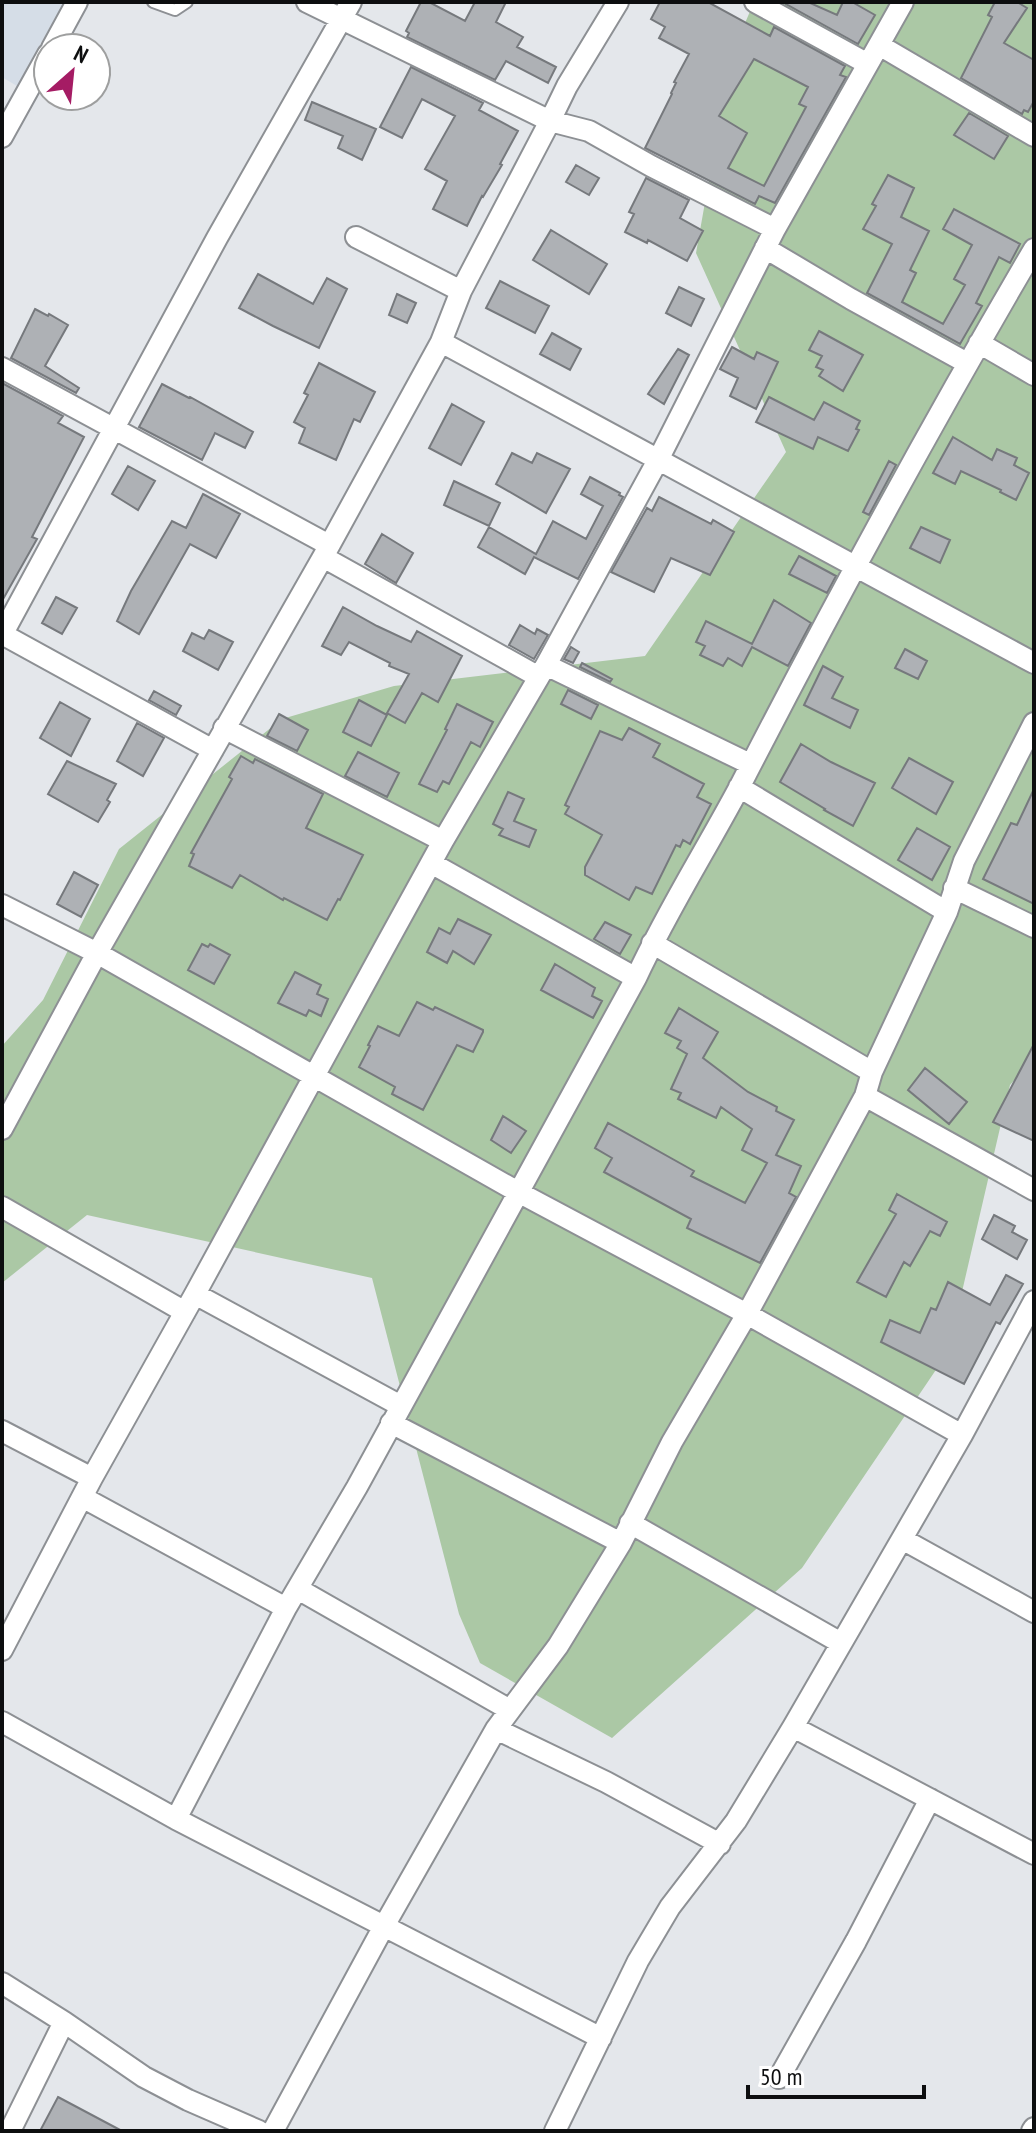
<svg xmlns="http://www.w3.org/2000/svg" width="1036" height="2133" viewBox="0 0 1036 2133" font-family="'PT Sans Narrow',sans-serif">
<style>
.built{fill:#d5dde7}
.green{fill:#abc8a5}
.building{fill:#aeb1b5;stroke:#76797d;stroke-width:2;fill-rule:evenodd}
.lines{fill:none;stroke-linecap:round;stroke-linejoin:round}
.service-casing{stroke:#8d9094;stroke-width:14}
.minor-casing{stroke:#8d9094;stroke-width:24}
.service{stroke:#fff;stroke-width:10}
.minor{stroke:#fff;stroke-width:20}
</style>
<rect width="100%" height="100%" fill="#e4e7eb"/>
<path class="built" d="M2 2H64L17 86 2 77Z"/>
<path class="green" d="M754 2H1034V1058L1010 1085 948 1352 802 1568 612 1738 480 1663 459 1614 372 1278 87 1215 2 1283V1046L43 1000 119 849 282 719 394 686 645 656 786 452 696 253 731 56Z"/>
<path class="building" d="M421 2H429L465 21 475 2H506L496 22 523 37 517 47 556 67 548 83 506 61 495 80 407 37 409 33 406 31Z
M660 2H708L770 36 774 27 845 66 840 75 846 77 775 203 759 196 755 204 645 148 672 94 671 93 676 83 674 82 689 54 659 38 665 27 651 19ZM754 59 808 87 799 104 806 107 764 186 728 168 747 133 719 116Z
M787 2H808L837 15 843 2H852L875 15 858 44 786 4Z
M995 2H1017L1027 8 1004 43 1034 60V101L1028 112 1024 110 1022 114 961 78 992 17 988 15Z
M411 67 483 103 479 110 518 131 500 164 502 165 483 197 482 196 467 226 433 209 447 181 425 169 455 116 422 99 402 138 380 127Z
M312 102 376 129 362 160 338 148 343 136 305 120Z
M969 113 1008 136 994 159 954 135Z
M576 165 599 178 589 195 566 182Z
M888 175 914 188 901 217 929 231 910 270 916 273 902 302 943 324 965 285 954 279 972 245 943 229 954 209 1020 244 1010 263 999 257 976 303 982 306 960 344 867 293 892 244 863 229 876 206 872 204Z
M646 178 689 200 680 218 703 231 687 261 648 240 647 243 625 232 634 214 629 212Z
M551 230 607 264 589 294 533 260Z
M258 274 313 304 327 278 347 289 319 348 273 326 239 308Z
M500 281 549 306 535 333 486 308Z
M679 287 704 299 691 326 666 313Z
M397 294 416 303 407 323 389 315Z
M35 309 48 316 49 314 68 325 45 366 79 388 76 393 11 358Z
M819 331 863 355 843 391 819 376 823 370 816 367 822 356 809 350Z
M552 333 581 349 570 370 540 354Z
M732 347 754 359 757 352 778 362 756 409 730 396 738 378 720 369Z
M678 349 689 355 664 404 648 394Z
M319 363 375 392 360 422 354 419 336 460 299 443 305 428 294 422 308 395 304 393Z
M2 383 63 416 58 423 84 437 32 537 37 539 2 601Z
M162 384 189 398 190 397 253 432 245 448 215 433 202 460 139 427Z
M769 397 814 420 824 402 860 421 856 429 859 430 848 451 818 437 813 449 756 422Z
M452 404 484 422 461 465 429 448Z
M953 437 992 460 997 449 1017 458 1014 465 1029 473 1016 500 1000 492 1001 490 961 471 955 484 933 473Z
M512 453 532 463 537 453 570 469 546 513 496 484Z
M889 461 896 465 869 515 863 512Z
M128 466 155 481 138 510 112 494Z
M590 477 620 493 619 495 623 497 578 579 534 557 525 574 478 547 489 527 536 554 553 521 586 539 603 506 581 494Z
M454 481 500 503 489 526 444 505Z
M203 494 240 514 216 558 190 544 139 634 117 621 131 591 172 521 186 528Z
M659 497 711 524 713 520 734 532 710 575 671 558 654 592 611 572 647 508 652 511Z
M921 527 950 540 940 563 910 548Z
M382 534 413 553 396 583 365 564Z
M799 556 836 576 827 593 789 574Z
M56 597 77 608 62 634 42 623Z
M774 600 811 623 788 666 752 647 742 666 728 658 723 666 700 655 705 646 696 642 706 621 752 644Z
M343 607 377 626 411 642 417 631 462 656 438 702 422 693 405 723 387 713 409 674 389 666 390 663 349 642 341 655 322 646Z
M520 625 535 634 537 629 548 635 534 659 509 645Z
M209 630 233 642 218 670 183 651 192 633 204 639Z
M571 647 579 652 573 663 564 659Z
M905 649 927 661 918 679 895 668Z
M582 663 612 679 610 682 580 667Z
M823 666 843 677 832 698 858 710 850 728 804 705Z
M568 690 598 705 591 719 561 704Z
M154 691 181 706 176 715 149 700Z
M359 700 387 715 371 746 343 732Z
M60 702 90 719 71 756 40 738Z
M457 704 493 722 480 747 471 742 449 784 443 781 437 792 419 784 447 730 445 729Z
M279 714 308 730 297 751 267 736Z
M137 723 164 738 143 776 117 761Z
M629 728 660 744 653 757 704 784 697 797 711 804 690 844 683 840 680 847 676 845 652 894 636 887 629 900 585 875V867L602 835 565 814 569 807 565 805 600 731 622 740Z
M801 744 831 762 875 783 853 826 824 810 825 809 780 782Z
M358 752 399 773 387 797 345 776Z
M241 756 253 763 255 759 323 794 306 828 363 855 340 900 338 899 327 920 284 898 283 900 240 875 232 888 189 866 194 854 191 853 232 779 229 777Z
M909 758 953 782 936 814 892 788Z
M67 761 116 784 107 800 110 802 98 822 48 794Z
M1034 789V904L983 879 1011 823 1017 825Z
M508 792 524 799 514 821 536 830 529 847 499 835 503 829 493 824Z
M917 828 950 847 932 880 898 860Z
M74 872 98 885 81 917 57 904Z
M458 919 491 935 474 964 453 951 447 963 427 952 439 928 450 934Z
M605 922 631 935 620 954 594 939Z
M202 944 208 947 210 944 230 955 214 984 188 970Z
M555 964 595 988 592 996 602 1001 593 1018 541 990Z
M295 972 321 985 317 994 328 999 321 1016 309 1010 306 1016 278 1003Z
M417 1002 433 1010 435 1007 483 1030V1032L473 1052 457 1045 423 1110 392 1094 395 1087 359 1067 370 1046 368 1045 378 1026 399 1036Z
M679 1008 718 1032 703 1058 748 1092 777 1107 776 1111 794 1120 776 1155 801 1166 789 1193 796 1197 760 1263 687 1228 691 1219 604 1172 612 1158 595 1148 608 1123 694 1171 691 1176 745 1203 767 1163 742 1150 752 1129 721 1107 716 1118 678 1099 681 1093 671 1089 687 1054 677 1048 681 1041 665 1033Z
M1034 1044V1141L993 1122Z
M925 1068 967 1102 949 1124 908 1090Z
M503 1116 526 1131 511 1153 491 1140Z
M897 1194 947 1222 940 1236 930 1231 910 1266 904 1262 886 1297 857 1282 896 1214 889 1210Z
M994 1215 1015 1226 1012 1232 1027 1240 1017 1259 982 1239Z
M1006 1275 1023 1284 1000 1324 996 1322 964 1384 881 1342 890 1320 920 1333 931 1308 936 1310 948 1282 990 1305Z
M58 2097 122 2131H40Z"/>
<g class="lines">
<defs>
<path id="service" d="M153 2 175 10 187 2"/>
<path id="minor" d="M307 2 550 121 589 131 651 166 775 229
M755 2 868 64
M879 45 1034 136
M52 48 77 2
M2 137 48 54
M356 237 461 291
M765 248 851 299 967 363
M441 342 1034 663
M979 343 1034 375
M2 368 329 545
M323 557 539 677
M2 634 213 750
M2 635 217 238 351 2
M546 665 750 764
M224 728 443 841
M739 787 947 912
M431 863 636 978
M954 888 1034 927
M2 905 97 953 518 1192 747 1314 962 1435
M652 943 872 1072
M865 1096 1034 1190
M2 1129 97 953 323 557 441 342 461 291 550 121 567 86 618 2
M2 1207 185 1312
M195 1294 401 1406
M391 1423 621 1543
M2 1431 92 1478
M82 1497 286 1608
M630 1523 841 1643
M902 1539 1034 1612
M298 1589 510 1710
M2 1650 92 1478 195 1294 388 941 443 841 546 665 658 460 775 229 903 2
M2 1722 176 1819 601 2038
M793 1727 1034 1854
M496 1729 606 1782 720 1844
M176 1819 286 1608 357 1487 636 978C667 911 706 850 740 786 833 605 931 425 1034 249
M2 1983 64 2022 144 2077 188 2100 259 2131
M779 2078 856 1941 930 1799
M10 2131 64 2022
M273 2131 384 1926 496 1729 558 1646 621 1543 672 1442 747 1314 865 1096 872 1072 947 912 964 861 1034 723
M555 2131 638 1961 670 1907 736 1821 793 1727 962 1435 1034 1301
M1032 2131 1034 2128"/>
</defs>
<use href="#service" class="service-casing"/>
<use href="#minor" class="minor-casing"/>
<use href="#service" class="service"/>
<use href="#minor" class="minor"/>
</g>
<rect width="1036" height="2133" fill="none" stroke="#0d0e0f" stroke-width="8"/>
<g transform="translate(72 72) rotate(27)"><circle r="38" fill="#ffffff" stroke="#9e9f9f" stroke-width="2"/>
<path d="M0-6L14 30L0 20L-14 30Z" fill="#a51c64"/>
<text y="-12" font-size="22" font-weight="bold" text-anchor="middle" fill="#0d0e0f">N</text>
</g>
<path d="M748 2085v12h176v-12" fill="none" stroke="#0d0e0f" stroke-width="4"/>
<text x="760" y="2085" font-size="24" fill="#0d0e0f" stroke="#ffffff" stroke-width="6" paint-order="stroke">50 m</text>
</svg>
